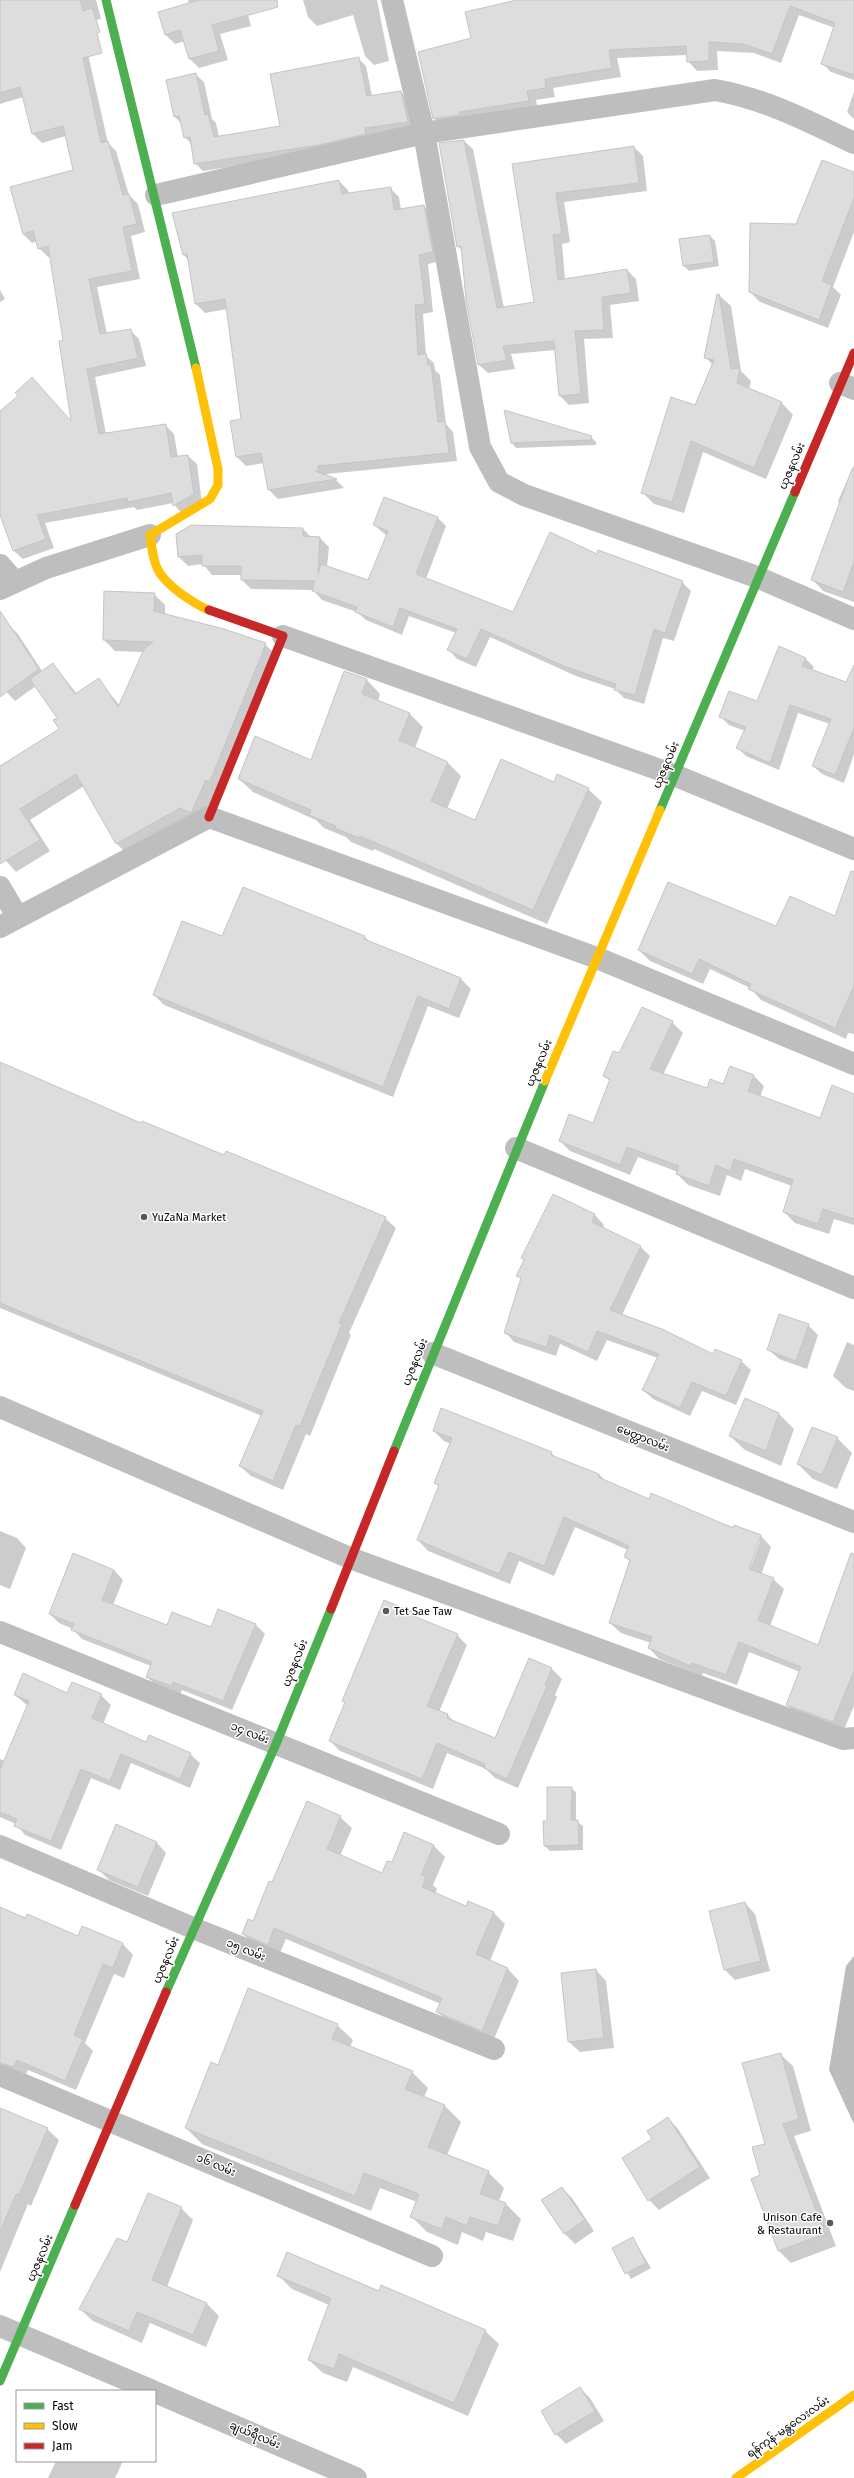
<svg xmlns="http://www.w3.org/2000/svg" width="854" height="2478" viewBox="0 0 854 2478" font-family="'Fira Sans','Noto Sans Myanmar',sans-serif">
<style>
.water{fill:#bcbcbc}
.shadow{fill:#0003;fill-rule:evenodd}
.building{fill:#ddd;stroke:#c5c5c5}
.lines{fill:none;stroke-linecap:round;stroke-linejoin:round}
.street{stroke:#bebebe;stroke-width:22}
.fast{stroke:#4caf50;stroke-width:9}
.slow{stroke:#ffc107;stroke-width:9}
.jam{stroke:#c62828;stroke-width:9}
.poi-dot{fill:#595959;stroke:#fff;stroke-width:1.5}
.labels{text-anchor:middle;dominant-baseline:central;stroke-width:3;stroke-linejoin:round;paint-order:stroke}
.street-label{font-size:11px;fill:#000;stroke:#fff}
.poi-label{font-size:11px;fill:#000;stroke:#fff;text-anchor:start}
</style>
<rect width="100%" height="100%" fill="#fff"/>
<path class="water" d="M854 1956V2124L829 2070 846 1966Z"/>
<path class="shadow" d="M0 0H96L101 19 0 41Z
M188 0H244L251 26 220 34 228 60 199 68 190 59 185 41 175 44 165 34 189 4Z
M303 0H377L389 61 374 65 365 56 353 15 317 26 308 17Z
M522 0H854V80L831 72 822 63 835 28 799 15 781 63 754 53 717 51 718 70 697 71 688 61 687 55 617 58 621 77 553 88 555 97 536 100 538 110 444 128 434 118 473 39Z
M88 54 108 143 116 151 129 195 138 204 145 232 131 236 140 279 97 287 107 334 130 330 139 339 146 366 95 377 106 434 165 425 174 434 178 457 188 456 197 464 202 503 182 514 173 503 137 510 134 507 45 523 54 548 23 559 14 551 0 512V412L72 423 64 341 51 256 48 257 39 248 37 241 32 243 23 234 74 171 66 136 42 143 33 134 23 97 0 104V71Z
M359 59 366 66 372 96 401 92 409 100 416 129 327 152 203 171 195 163 192 145 185 137 182 124 175 117 196 75 204 82 212 119 216 123 219 137 281 127Z
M854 92V119L847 112Z
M464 141 473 149 504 308 535 303 513 165 634 147 643 156 647 191 564 202 570 242 562 244 565 280 627 270 636 279 639 301 610 305 613 338 584 339 589 403 569 405 560 396 555 350 511 354 515 369 488 373 479 365 462 251 458 246Z
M854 174V232L833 287 841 295 828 328 760 302 750 292 796 225Z
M339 181 348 190 349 194 390 188 399 197 401 210 424 206 433 215 441 261 428 264 433 312 423 314 426 356 434 363 435 370 440 375 446 424 453 432 457 461 327 474V477L336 480 344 488 278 499 269 490 264 463 246 466 237 457 242 420 227 309 205 313 196 304 188 260 184 255Z
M710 236 715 241 719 266 689 271 684 266Z
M0 290 5 299 0 302Z
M719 295 731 306 741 371 751 381 749 389 782 403 793 415 766 479 703 452 684 513 654 504 642 492 696 406 713 365 705 357Z
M591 437 596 442V445L516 448 511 442Z
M854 465V602L823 591 812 579 840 503 838 501Z
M437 517 446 526 426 579 513 613 597 555 682 582 691 591 674 641 663 638 644 704 624 698 615 689 576 676 490 637 476 667 457 659 449 650 456 633 409 616 402 635 366 620 357 612 322 600 313 590 251 589 242 580V575H212L203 564 188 566 179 557 177 535 303 529 311 537 320 538 329 547 327 567 369 582 387 536 374 525Z
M105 593 154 594 165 605V615L265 644 276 655 202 823 128 855 117 844 84 786 30 820 50 851 16 872 0 854V766L60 730 58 718 36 686 15 701 0 685V631L9 625 18 634 42 671 53 664 77 694 99 680 120 706 143 652 115 651 104 640Z
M805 658 814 667 812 670 854 686V754L844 783 822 774 813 766 830 724 798 713 779 770 746 756 738 748 745 731 729 725 721 717 757 702Z
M367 680 380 694 378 701 409 713 423 727 415 748 447 762 461 776 447 809 476 821 588 789 602 802 547 924 374 849 373 851 351 842 346 837 324 828 316 820 253 792 239 779 312 762Z
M854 874V1034L848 1033 846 1039 761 1000 750 988 710 969 703 984 650 961 639 950 836 917Z
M243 889 365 937 370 942 461 979 471 989 459 1018 428 1006 393 1097 164 1005 154 995 222 937Z
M672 1022 683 1033 663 1075 708 1089 753 1075 764 1086 760 1097 821 1119 854 1095V1225L834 1219 829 1234 795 1223 784 1212 792 1186 745 1169 741 1181 727 1175 720 1196 688 1185 677 1174 678 1172 638 1157 630 1175 570 1151 560 1141 594 1124 610 1081 604 1076 620 1055Z
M0 1064 142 1125 385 1218 396 1228 349 1333 351 1335 310 1436 306 1434 283 1490 251 1476 240 1466 262 1416 0 1308Z
M553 1195 595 1215 604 1225 603 1228 641 1247 650 1256 622 1315 713 1355 741 1361 751 1370 736 1405 702 1391 690 1416 653 1399 643 1390 658 1358 607 1340 597 1361 560 1344 556 1356 514 1342 505 1332 522 1280 518 1276 525 1261 522 1258Z
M808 1325 818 1335 807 1369 779 1359 768 1349Z
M847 1342 854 1345V1391L846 1388 833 1376Z
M779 1414 794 1429 781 1466 745 1450 730 1436Z
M434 1431 551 1453 557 1458 599 1474 606 1482 649 1500 761 1536 771 1547 761 1575 773 1579 784 1589 770 1626 818 1646 854 1579V1706L843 1732 798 1715 787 1705 800 1672 749 1652 737 1685 703 1673 702 1676 659 1659 649 1648 651 1643 621 1633 610 1623 630 1562 626 1557 628 1550 575 1527 554 1576 519 1561 510 1584 428 1551 418 1540 439 1487 435 1482 451 1444 444 1441ZM758 1541H760L748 1574 746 1573Z
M837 1438 852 1453 837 1489 813 1479 798 1464Z
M0 1531 17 1538 26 1548 10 1589 0 1585Z
M114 1570 123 1580 113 1605 168 1627 211 1628 256 1625 265 1634 232 1710 182 1690 180 1695 157 1686 147 1677 151 1666 82 1639 73 1629 59 1623 50 1614Z
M412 1612 418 1619 457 1635 467 1645 439 1712 448 1715 455 1723 496 1740 530 1660 552 1669 562 1679 555 1695 557 1697 518 1788 495 1778 486 1769 447 1753 433 1789 340 1751 330 1741 346 1703 343 1700Z
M15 1695H101L111 1705 103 1724 147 1743 190 1754 200 1763 190 1788 131 1763 120 1790 91 1778 61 1850 25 1835 16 1824 0 1817V1759L5 1761 28 1706Z
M571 1788 576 1792V1821L583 1826V1850L550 1851 545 1846 544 1822H548Z
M340 1817 352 1828 340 1856 383 1874 392 1864 433 1845 445 1857 433 1885 437 1889 435 1894 467 1907 494 1913 505 1924 490 1961 508 1969 519 1981 493 2041 449 2024 438 2012 441 2004 286 1939 279 1955 255 1946 243 1934 254 1922 273 1883Z
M156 1842 166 1853 148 1896 109 1880 98 1869Z
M745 1903 755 1914 770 1971 735 1980 725 1970 710 1912Z
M0 1908 79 1937 83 1927 123 1944 133 1955 124 1978 114 1974 85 2043 93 2051 76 2090 28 2070 26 2074 0 2063Z
M596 1970 606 1981 614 2048 580 2052 569 2042Z
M337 2025 353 2040 350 2047 412 2072 428 2088 424 2097 445 2106 461 2122 447 2155 488 2172 504 2188 499 2201 505 2203 521 2219 513 2241 486 2232 483 2241 462 2232 458 2245 427 2232 411 2216 417 2202 380 2188 371 2211 202 2144 186 2128 219 2066Z
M780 2054 793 2066 811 2131 794 2136 836 2246 791 2263 779 2251 752 2179 761 2176Z
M0 2109 47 2129 59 2140 31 2206 28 2204 0 2272Z
M668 2118 678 2129 710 2178 659 2210 649 2200 654 2139Z
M562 2188 572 2198 594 2231 575 2244 565 2234 543 2201Z
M181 2208 193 2220 167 2287 207 2304 219 2316 206 2347 150 2323 142 2343 93 2321 80 2309 128 2243Z
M633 2238 651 2268 631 2279 613 2248Z
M279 2276 485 2331 499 2344 468 2416 353 2367 347 2382 323 2373 309 2360 329 2305 292 2289Z
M580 2388 590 2398 604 2421 566 2444 556 2434Z
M56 2461H123L115 2478H48Z"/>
<path class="building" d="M0 0H80L83 11 92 8 100 32 97 33 102 53 83 58 101 143 108 141 123 195 129 194 137 224 123 227 132 271 89 279 100 334 131 329 138 358 87 369 99 434 166 424 171 457 188 455 194 494 173 506 171 493 128 502 127 498 37 515 46 539 13 551 0 515V411L18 396 15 393 32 377 71 421 59 341 63 340 48 246 38 249 33 231 23 234 10 187 73 170 63 126 32 134 20 87 0 93Z
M199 0H277L278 7 212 25 219 51 189 59 180 30 165 35 158 12Z
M517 0H854V75L821 64 835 23 790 6 772 54 744 44 709 42V61L687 62 686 46 609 50 612 68 545 79 546 88 527 91 529 101 459 112 460 115 433 119 418 52 471 38 465 12Z
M359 57 367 96 401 91 408 122 365 128 366 134 319 145 194 164 190 137 184 138 179 116 174 117 166 80 196 73 205 115 208 114 214 137 280 126 270 74Z
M464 140 497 308 534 302 512 164 634 146 639 183 556 193 562 234 553 235 558 280 627 269 631 293 602 297 604 330 575 331 581 394 559 396 554 341 503 346 507 360 478 365 466 300 461 246 457 247 439 143Z
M822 160 854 172V198L822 281 832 285 819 320 749 292 750 223 796 224Z
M339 180 342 194 391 187 394 210 424 205 433 252 419 255 425 304 415 305 418 355 426 353 428 365H431L438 422 445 421 449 453 318 466 319 471H315L337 479 268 490 261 453 236 457 230 421 241 419 225 299 195 304 187 254 183 255 172 213Z
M710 235 714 262 683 266 679 239Z
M717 294H719L731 369 740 368 737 383 782 402 754 468 691 441 672 502 641 493 671 397 695 405 714 360 704 358Z
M504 410 592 436 591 440 511 443Z
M852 469H854V562L843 592 811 580Z
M384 497 438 517 416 574 513 612 550 532 597 554 598 550 683 581 665 633 654 629 635 695 614 690 616 684 566 667 481 629 467 659 447 650 457 629 400 608 393 627 355 612 357 607 312 591 315 581 241 580V566H202V555L178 557 176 534 191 525 303 528V536L320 537 318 574 321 564 368 580 388 531 373 525Z
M104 591 155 593 154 611 224 629 266 643 262 654 212 776 209 782 206 780 191 813 180 808 116 844 76 774 20 809 40 840 0 864V766L59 729 53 720 57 718 30 679 53 663 75 694 99 678 118 707 144 649 153 642 103 640Z
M0 611 39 669 0 697Z
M779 646 806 658 802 666 846 682 854 665V728L835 775 812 766 831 719 790 705 770 763 736 748 746 727 719 717 729 691 757 701Z
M344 671 367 679 362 694 410 713 399 740 448 762 431 801 475 820 501 759 554 782 557 774 589 788 533 910 360 836 359 838 335 828 336 826 309 815 311 810 238 779 255 736 311 760Z
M851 871 854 872V986L835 1028 748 989 751 984 699 959 692 974 638 950 668 882 776 926 790 896 835 916Z
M243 887 365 936 364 939 461 978 449 1009 418 996 383 1087 153 995 182 921 222 936Z
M642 1007 673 1021 650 1069 707 1088 710 1079 723 1084 730 1066 754 1075 748 1091 820 1118 832 1085 854 1094V1219L823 1209 818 1224 783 1212 793 1180 734 1159 730 1171 716 1165 709 1186 676 1174 679 1166 627 1147 620 1165 559 1141 569 1114 593 1123 610 1079 603 1076 613 1051 619 1053Z
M0 1062 141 1123 142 1121 224 1155 226 1151 386 1217 339 1323 342 1324 300 1426 296 1425 273 1481 239 1466 263 1411 0 1303Z
M553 1194 595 1214 592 1222 641 1246 610 1310 662 1329 713 1354 715 1349 742 1360 726 1396 692 1382 680 1408 642 1390 659 1354 597 1331 588 1352 550 1335 546 1347 504 1333 521 1278 516 1276 524 1260 521 1258Z
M779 1314 809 1324 796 1361 767 1350Z
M745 1398 779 1413 766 1451 729 1436Z
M441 1408 552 1452 551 1455 599 1474 598 1477 649 1499 651 1493 733 1528 734 1525 761 1535 749 1569 774 1578 758 1620 818 1645 851 1553 854 1554V1671L833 1722 786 1705 801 1667 739 1642 726 1675 692 1663 691 1666 648 1648 652 1637 609 1623 630 1560 624 1557 629 1546 564 1517 544 1566 509 1552 499 1574 417 1540 439 1485 434 1483 452 1438 433 1431Z
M812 1427 838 1437 822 1475 797 1464Z
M73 1553 114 1570 102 1600 167 1625 172 1612 211 1627 218 1609 256 1624 223 1701 173 1682 171 1686 146 1677 152 1662 71 1630 74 1624 49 1614Z
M384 1600 412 1612 411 1615 458 1634 427 1706 448 1714 447 1718 495 1738 529 1658 552 1668 545 1685 547 1686 507 1779 484 1768 485 1764 437 1743 422 1779 329 1741 345 1702 342 1701Z
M23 1673 67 1693 72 1682 102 1694 92 1718 146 1742 149 1735 191 1753 180 1779 121 1754 110 1781 81 1769 51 1841 14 1826 17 1819 0 1812V1770L29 1701 14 1695Z
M547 1787H572L571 1820H578L579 1845 544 1846 543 1821H547Z
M307 1801 341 1816 327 1849 382 1873 387 1861 392 1862 404 1832 434 1845 421 1875 426 1877 422 1887 466 1906 468 1901 494 1912 476 1954 508 1968 482 2031 436 2012 442 1998 274 1928 268 1945 242 1934 248 1919 253 1921 269 1881 272 1882Z
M116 1824 157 1842 138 1887 97 1870Z
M745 1902 761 1961 724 1970 709 1911Z
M0 1907 25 1918 27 1914 78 1936 82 1926 123 1943 113 1968 103 1964 74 2035 83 2039 65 2081 17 2060 14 2067 0 2063Z
M596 1969 604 2038 568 2042 561 1973Z
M248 1988 338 2024 332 2039 413 2071 405 2089 445 2105 428 2147 489 2171 480 2194 506 2203 498 2226 470 2217 467 2226 446 2217 442 2229 410 2217 419 2194 364 2173 355 2196 185 2128 211 2062 218 2065Z
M781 2053 799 2119 783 2124 825 2234 778 2251 751 2179 760 2175 752 2147 765 2144 742 2063Z
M0 2108 48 2128 19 2195 16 2194 0 2232Z
M668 2117 700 2167 648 2201 622 2158 652 2139 647 2131Z
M562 2187 585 2220 564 2234 541 2200Z
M148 2193 182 2207 152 2280 207 2303 193 2335 137 2312 129 2331 79 2309 117 2238 127 2242Z
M633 2237 646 2263 625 2274 612 2248Z
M287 2252 379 2291 381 2285 486 2330 454 2403 339 2354 334 2369 308 2360 331 2298 277 2276Z
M580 2387 595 2411 555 2435 541 2411Z"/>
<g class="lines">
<path class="street" d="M392 0 424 133 480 447 499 482 524 495 757 577 854 619
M156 195 424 133 715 90C766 99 807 121 854 143
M840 383 854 389
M0 565 14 581
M0 589 46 568 150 535
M283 636 674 775 854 849
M0 887 17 916
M0 927 209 817 597 958 854 1064
M516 1148 854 1288
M432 1353 854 1522
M0 1407 350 1558 843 1739 854 1738
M0 1632 499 1834
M0 1846 193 1928 494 2049
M0 2075 432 2256
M0 2326 153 2391
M155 2392 356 2478"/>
<path class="fast" d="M106 0 196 368
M660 810 795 492
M394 1451 545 1081
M166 1992 276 1744 331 1609
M0 2381 75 2205"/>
<path class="slow" d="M196 368 218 469V485L210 499 150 535C154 565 155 574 180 593 190 600 198 606 209 610
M545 1081 660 810
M736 2478 854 2395"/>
<path class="jam" d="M795 492 854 353
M209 817 283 636 209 610
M331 1609 394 1451
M75 2205 166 1992"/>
</g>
<g class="poi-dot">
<circle cx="144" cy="1217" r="4"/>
<circle cx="386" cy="1611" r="4"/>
<circle cx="830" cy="2223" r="4"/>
</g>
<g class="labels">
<g class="street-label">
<text transform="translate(792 466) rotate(-67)">ယုဇနလမ်း</text>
<text transform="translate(666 765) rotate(-67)">ယုဇနလမ်း</text>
<text transform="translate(539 1063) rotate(-67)">ယုဇနလမ်း</text>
<text transform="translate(415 1362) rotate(-68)">ယုဇနလမ်း</text>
<text transform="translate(643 1438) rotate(22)">မေတ္တာလမ်း</text>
<text transform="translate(295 1663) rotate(-68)">ယုဇနလမ်း</text>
<text transform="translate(250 1733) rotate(22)">၁၄ လမ်း</text>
<text transform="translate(246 1950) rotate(22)">၁၅ လမ်း</text>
<text transform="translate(166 1960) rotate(-67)">ယုဇနလမ်း</text>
<text transform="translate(216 2165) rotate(23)">၁၆ လမ်း</text>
<text transform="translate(40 2258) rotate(-67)">ယုဇနလမ်း</text>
<text transform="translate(788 2427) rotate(-35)">ရန်ကုန်-မန္တလေးလမ်း</text>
<text transform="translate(255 2435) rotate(23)">ချယ်ရီလမ်း</text>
</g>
<g class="poi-label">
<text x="152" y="1217">YuZaNa Market</text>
<text x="394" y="1611">Tet Sae Taw</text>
<text x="822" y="2217" text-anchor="end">Unison Cafe<tspan x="822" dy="13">&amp; Restaurant</tspan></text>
</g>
</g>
<rect x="16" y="2390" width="140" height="72" fill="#ffffff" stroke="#999999"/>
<rect x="24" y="2403" width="20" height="6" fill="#4caf50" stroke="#999999"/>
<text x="52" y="2410" font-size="12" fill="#000000">Fast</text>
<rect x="24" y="2423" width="20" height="6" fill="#ffc107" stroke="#999999"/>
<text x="52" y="2430" font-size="12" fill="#000000">Slow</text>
<rect x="24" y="2443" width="20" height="6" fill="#c62828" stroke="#999999"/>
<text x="52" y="2450" font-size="12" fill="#000000">Jam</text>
</svg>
